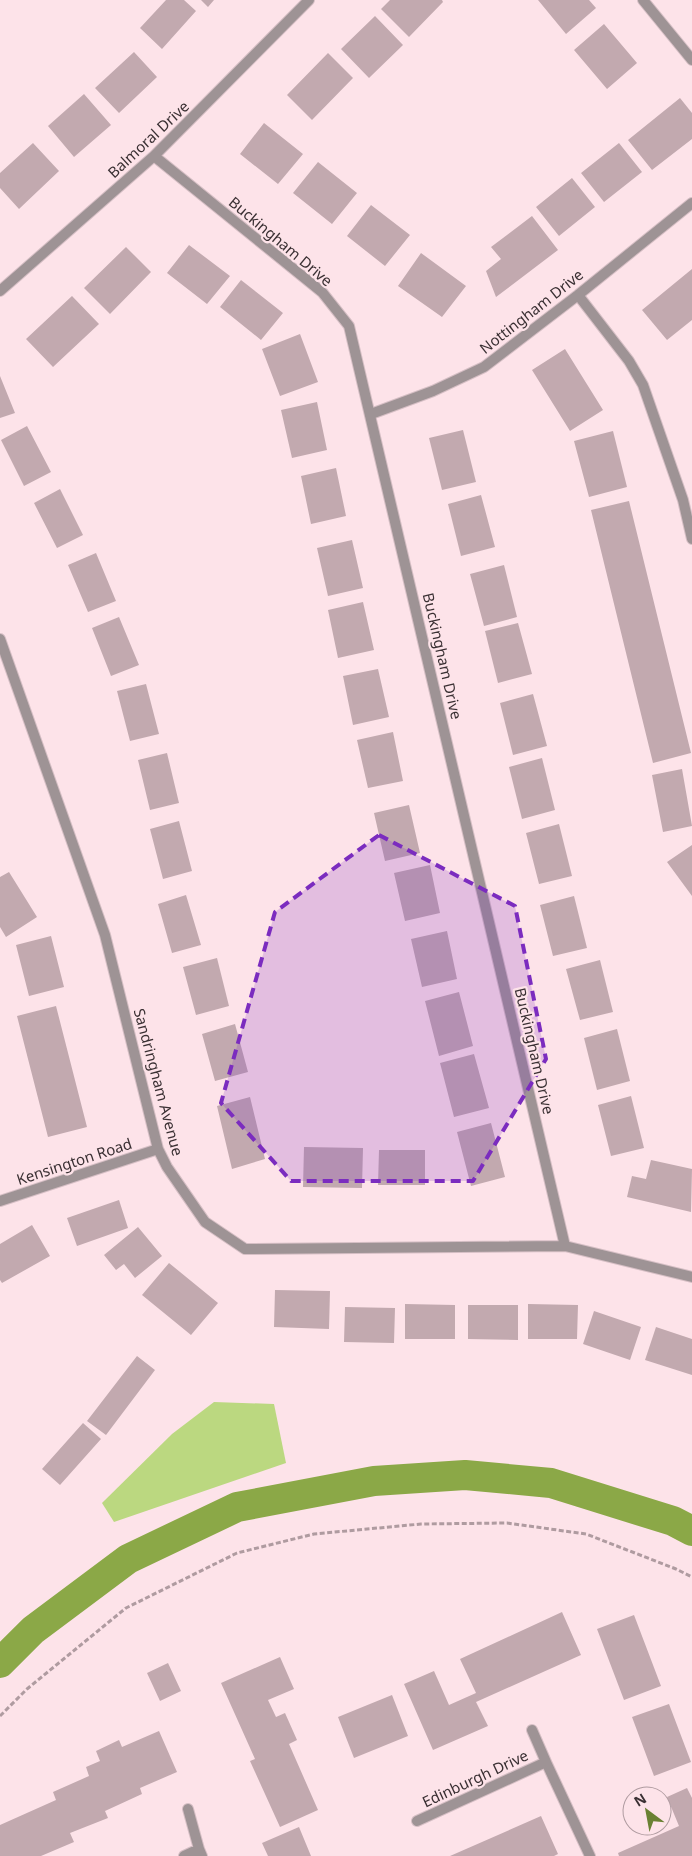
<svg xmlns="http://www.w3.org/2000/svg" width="692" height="1856" viewBox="0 0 692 1856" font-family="'Noto Sans',sans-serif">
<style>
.green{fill:#bbd880}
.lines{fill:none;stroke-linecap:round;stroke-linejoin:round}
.canal{stroke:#8ba847;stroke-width:30}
.building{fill:#c2a9af}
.street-casing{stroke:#d6bfc5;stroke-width:12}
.path{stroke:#af9ba0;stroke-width:3;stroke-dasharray:5 2.5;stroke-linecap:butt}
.street{stroke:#9e9395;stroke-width:10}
.marked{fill:#7b2cbf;fill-opacity:0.2;stroke:#7b2cbf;stroke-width:4;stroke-dasharray:10 6;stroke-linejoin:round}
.labels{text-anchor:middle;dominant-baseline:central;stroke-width:4.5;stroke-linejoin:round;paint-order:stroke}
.street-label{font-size:15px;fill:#3a3033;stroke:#fde3e9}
</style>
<rect width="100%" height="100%" fill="#fde3e9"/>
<path class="green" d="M214 1402 274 1404 286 1463 114 1522 102 1503 172 1434Z"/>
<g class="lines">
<path class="canal" d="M0 1663 33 1630 128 1559 237 1507 374 1481 465 1475 551 1483 673 1521 692 1531"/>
</g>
<path class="building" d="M166 0H184L196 11 162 49 140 28Z
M201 0H214L208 7Z
M390 0H442L443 2 409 37 381 9Z
M538 0H589L596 8 566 34Z
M375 16 403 45 369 78 341 49Z
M604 24 637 63 607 89 574 50Z
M134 52 157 77 119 113 95 88Z
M328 53 353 78 312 120 287 95Z
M84 94 111 125 74 157 48 126Z
M680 98 692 113V139L652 170 628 140Z
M264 123 303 154 278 184 240 154Z
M33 143 59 171 19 209 0 188V173Z
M619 143 642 172 604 202 581 173Z
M318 162 357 193 332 224 293 193Z
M572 178 595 207 559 236 536 207Z
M371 205 410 235 385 266 347 236Z
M532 216 558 250 496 297 486 271 501 259 491 247Z
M189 245 230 276 207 304 167 273Z
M126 247 151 272 110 314 84 288Z
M421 253 466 286 442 317 398 286Z
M692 269V320L667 340 642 310Z
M241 280 283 313 261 340 220 307Z
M72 296 99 324 53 367 26 339Z
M300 334 318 382 280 396 262 349Z
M565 349 603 410 570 431 532 370Z
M0 376 15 413 0 418Z
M317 402 327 450 292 458 281 410Z
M27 426 51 472 24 486 1 440Z
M463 430 476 482 442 490 429 438Z
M613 431 627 487 589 497 574 441Z
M336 468 346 516 311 524 301 476Z
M60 489 83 535 57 548 34 503Z
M481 495 495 547 461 556 448 504Z
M629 501 691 753 653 763 591 510Z
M352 540 363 588 328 596 317 548Z
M96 553 116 601 88 612 68 565Z
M504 565 517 617 484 626 470 574Z
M363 602 374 650 338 658 328 610Z
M119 617 139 665 111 676 92 628Z
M518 623 532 674 498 683 485 631Z
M378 669 389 717 353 725 343 676Z
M146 684 159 734 130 741 117 691Z
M533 694 547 746 513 755 500 703Z
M393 732 403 781 368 788 357 740Z
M167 753 179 803 150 810 138 760Z
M542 758 555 810 522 819 509 767Z
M682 769 692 826 663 832 652 775Z
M409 805 420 853 385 861 374 813Z
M179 821 192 871 163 879 150 829Z
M559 824 572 876 539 884 526 833Z
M692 845V896L667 862Z
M430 865 440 913 405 921 394 873Z
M9 872 37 917 6 937 0 927V877Z
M186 895 201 945 172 953 158 904Z
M574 896 587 948 553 956 540 905Z
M447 931 457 979 422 987 411 939Z
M51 936 64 987 29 996 16 945Z
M217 958 229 1006 196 1015 183 967Z
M600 960 613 1012 580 1020 566 969Z
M459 992 473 1046 439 1056 425 1001Z
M56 1006 87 1127 48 1137 17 1016Z
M235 1024 248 1072 215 1081 202 1034Z
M617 1029 630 1081 597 1090 584 1038Z
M474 1054 489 1108 454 1117 440 1063Z
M631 1096 644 1148 611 1156 598 1105Z
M250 1097 265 1159 232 1169 217 1106Z
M491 1123 505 1177 471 1186 457 1132Z
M304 1147 363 1148 362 1188 303 1187Z
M379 1150H425V1185H378Z
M651 1160 692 1169 691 1212 627 1197 632 1176 646 1179Z
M119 1200 128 1228 77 1246 67 1218Z
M32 1225 50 1256 2 1283 0 1280V1244Z
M138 1227 162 1256 135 1278 124 1264 116 1270 104 1255Z
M169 1263 218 1303 191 1335 142 1295Z
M275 1290 330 1291 329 1329 274 1327Z
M405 1304 455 1305V1339H405Z
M528 1304 578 1305 577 1339H528Z
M468 1305H518V1340L468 1339Z
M345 1307 395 1308 394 1343 344 1342Z
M594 1311 641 1327 630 1360 583 1344Z
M656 1327 692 1339V1375L645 1360Z
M137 1356 155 1370 106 1435 87 1421Z
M83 1423 101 1439 60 1485 42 1469Z
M562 1612 581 1655 476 1702 488 1726 433 1750 404 1684 434 1671 449 1705 476 1693 460 1659Z
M634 1615 661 1686 624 1700 597 1629Z
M280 1657 294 1689 268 1700 276 1717 285 1713 297 1740 289 1744 318 1810 280 1827 250 1761 255 1759 221 1683Z
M168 1663 181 1691 160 1701 147 1673Z
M392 1695 408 1736 354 1758 338 1717Z
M669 1704 691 1762 654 1776 632 1717Z
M159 1731 177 1772 140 1788 142 1794 105 1811 108 1818 70 1833 74 1842 41 1856H0V1825L56 1800 53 1792 89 1776 86 1767 100 1761 96 1751 119 1740 122 1747Z
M687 1788 692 1798V1856H619L618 1853 679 1826 667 1797Z
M541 1816 558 1854 554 1856H450Z
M299 1827 311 1856H268L262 1843Z"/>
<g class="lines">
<defs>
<path id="street" d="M643 0 692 60
M154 156 322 292 349 326 565 1246
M0 291 154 156 309 0
M578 295 629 361 643 385 683 500 692 539
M371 414 433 391 484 367 578 295 692 203
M0 639 105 935 158 1149 167 1167 205 1222 245 1249 565 1246 692 1277
M0 1201 158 1149
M532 1730 546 1762
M188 1809 199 1849
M417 1821 546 1762 590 1856
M184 1856 199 1849 202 1856"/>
</defs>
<use href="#street" class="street-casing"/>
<path class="path" d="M0 1716 27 1689 126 1608 237 1553 314 1534 421 1524 507 1523 586 1534 676 1569 692 1577"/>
<use href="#street" class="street"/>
</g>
<path class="marked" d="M379 835 515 906 546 1059 473 1181H291L221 1103 275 912Z"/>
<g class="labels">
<g class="street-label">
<text transform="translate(148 139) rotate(-43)">Balmoral Drive</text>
<text transform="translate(281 241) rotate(40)">Buckingham Drive</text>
<text transform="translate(531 311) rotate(-38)">Nottingham Drive</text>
<text transform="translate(443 656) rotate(77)">Buckingham Drive</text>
<text transform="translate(535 1051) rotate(77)">Buckingham Drive</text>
<text transform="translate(159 1082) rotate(75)">Sandringham Avenue</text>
<text transform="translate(74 1161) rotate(-18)">Kensington Road</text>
<text transform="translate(475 1778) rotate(-25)">Edinburgh Drive</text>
</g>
</g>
<g transform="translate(647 1811) rotate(328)"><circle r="24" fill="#fde3e9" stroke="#af9ba0"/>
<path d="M0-4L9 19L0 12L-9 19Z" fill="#6a8133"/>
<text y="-8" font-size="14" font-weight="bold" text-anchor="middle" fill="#3a3033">N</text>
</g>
</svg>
